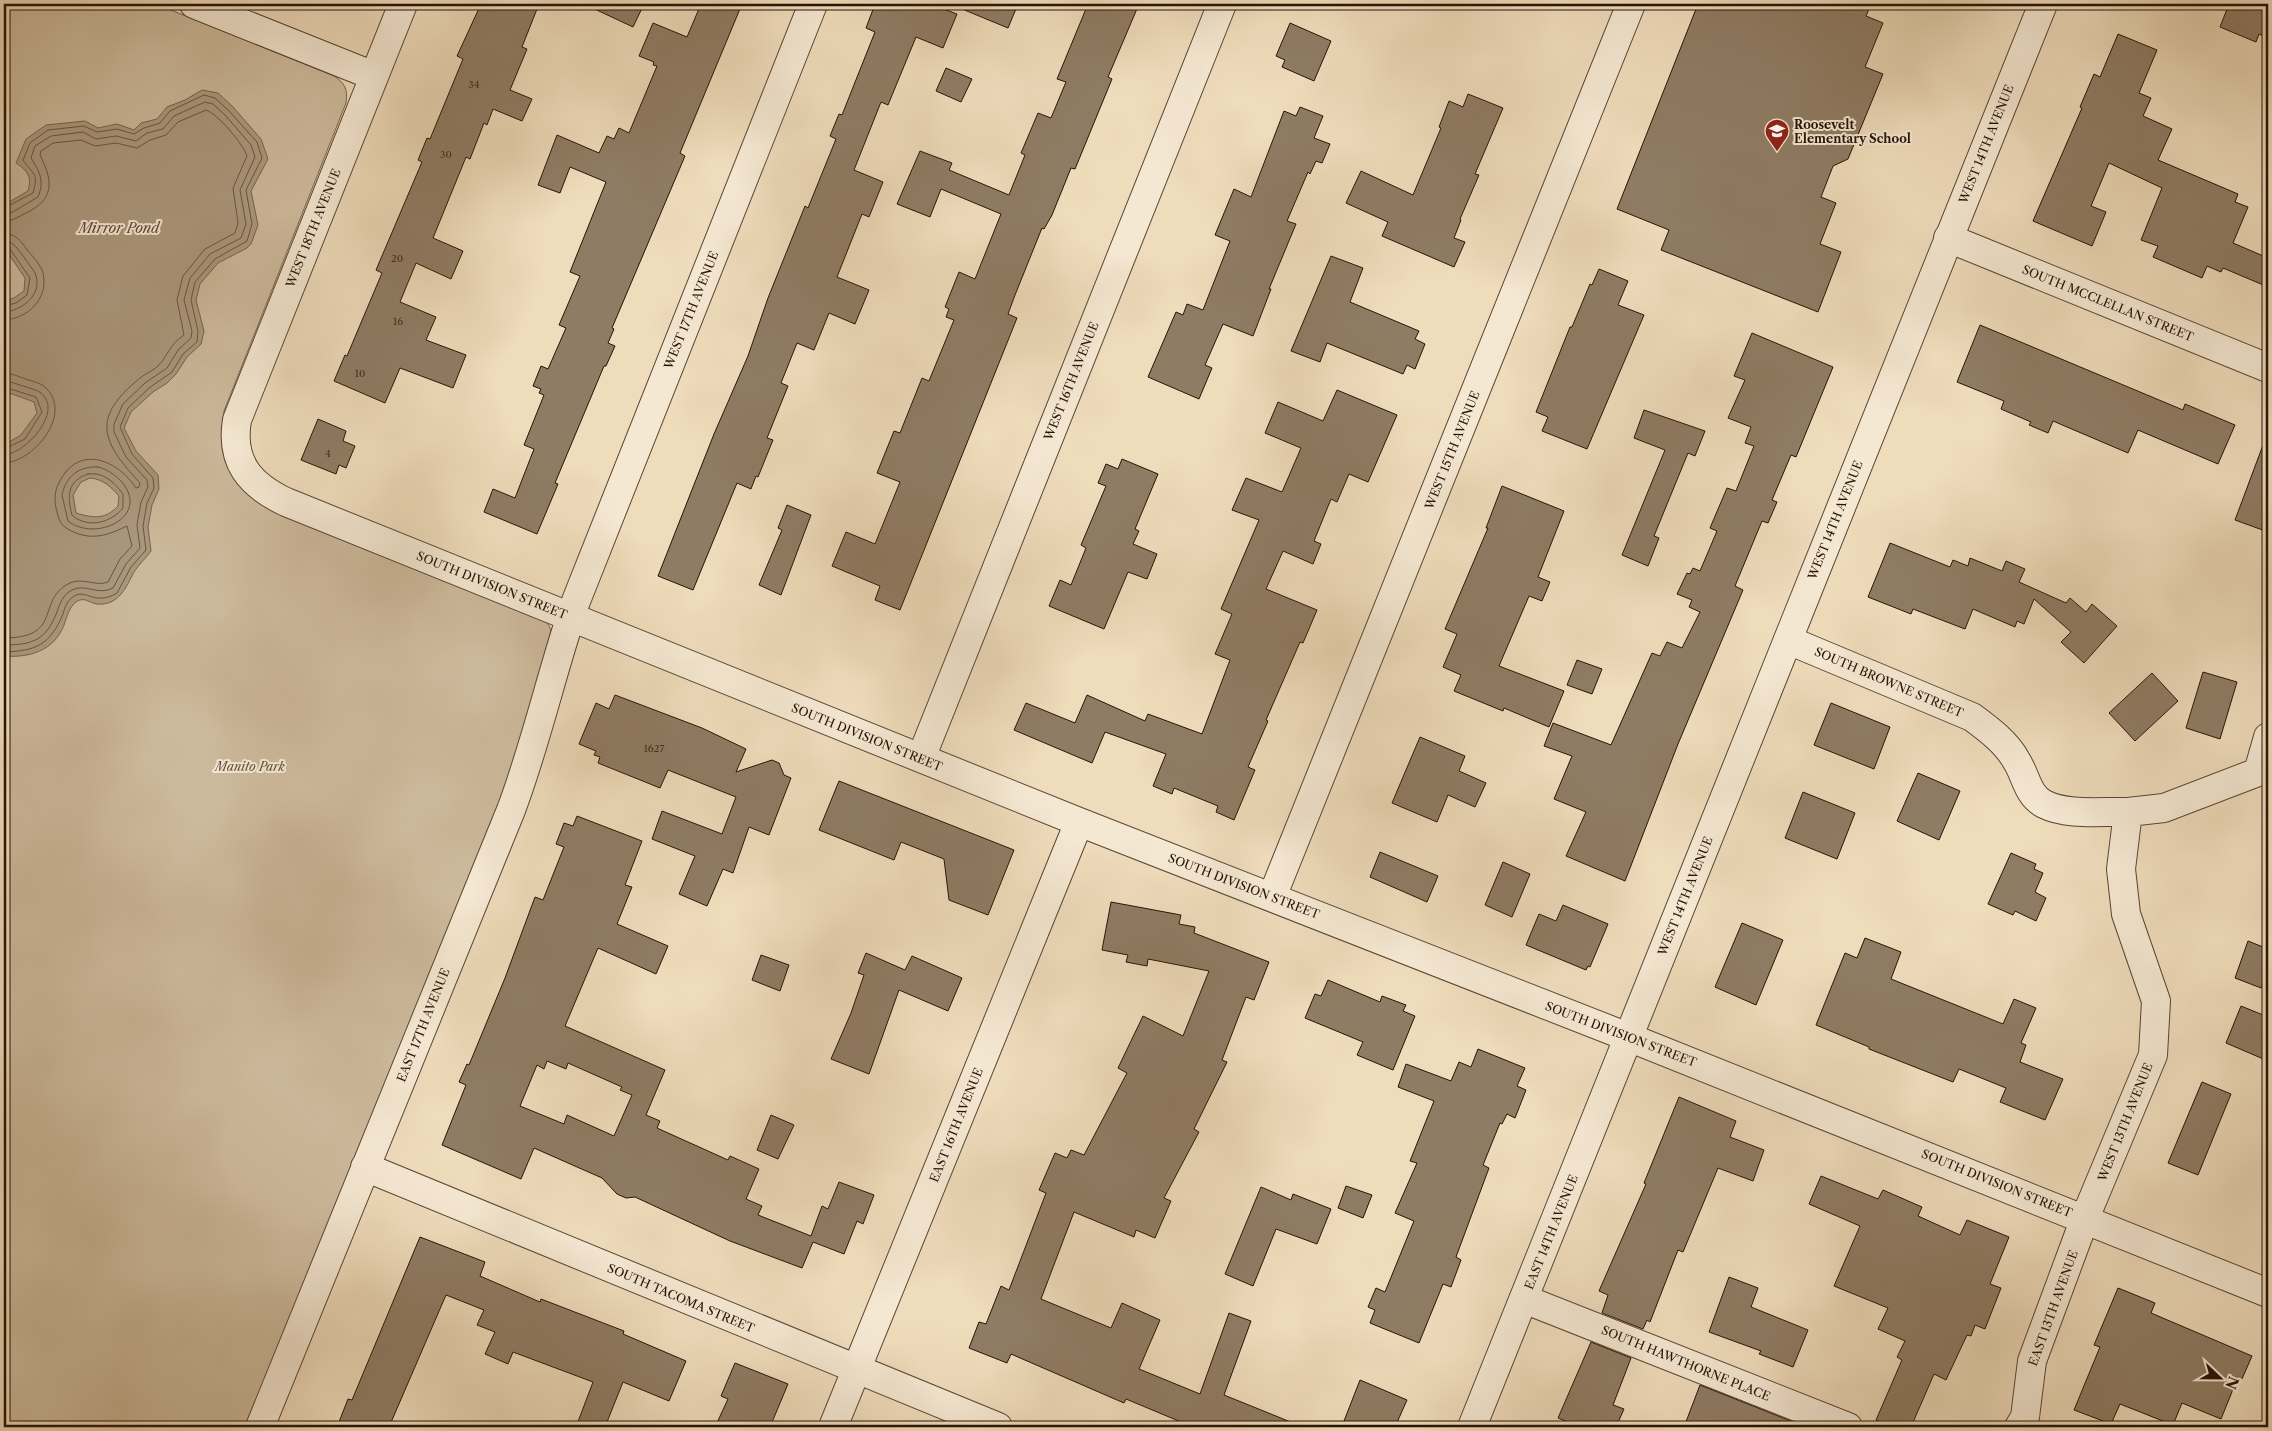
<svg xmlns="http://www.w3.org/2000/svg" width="2272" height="1431" viewBox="0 0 2272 1431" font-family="'Libre Caslon Text',serif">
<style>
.green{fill:#cdba9c;stroke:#7a6651}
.water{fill:#ab987d;stroke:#76634d;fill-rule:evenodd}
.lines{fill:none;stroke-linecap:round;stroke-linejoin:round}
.shore{stroke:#695642;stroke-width:1}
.building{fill:#8f7c64;stroke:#271306;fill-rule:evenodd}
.minor-casing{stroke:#594533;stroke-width:30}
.tertiary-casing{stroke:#594533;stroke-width:30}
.minor{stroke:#f5e8d3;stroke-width:28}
.tertiary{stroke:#f5e8d3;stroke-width:28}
.labels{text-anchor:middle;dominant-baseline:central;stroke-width:4;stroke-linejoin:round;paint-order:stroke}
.number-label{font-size:10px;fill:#412d1e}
.poi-label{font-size:12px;font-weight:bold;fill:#271306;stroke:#f5e8d3;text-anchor:start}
.street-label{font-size:12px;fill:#271306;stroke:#f5e8d3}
.park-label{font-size:12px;font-style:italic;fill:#614d3a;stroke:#f5e8d3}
.water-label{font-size:14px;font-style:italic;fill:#5c4836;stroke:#f5e8d3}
</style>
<rect width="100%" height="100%" fill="#efdcbb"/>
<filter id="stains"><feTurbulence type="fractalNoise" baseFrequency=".004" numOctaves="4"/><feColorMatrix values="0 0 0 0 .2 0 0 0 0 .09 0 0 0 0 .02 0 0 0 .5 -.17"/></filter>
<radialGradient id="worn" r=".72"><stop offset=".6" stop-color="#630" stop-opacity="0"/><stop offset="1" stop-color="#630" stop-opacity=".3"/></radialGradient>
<path class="green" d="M4 4H156L334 76C345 83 348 89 346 103L224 411C220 437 222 450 232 474L546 620 551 630 529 714 506 787 245 1427H4Z"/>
<path class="water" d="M202 90 218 93 233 107 261 139 268 159 251 191 258 225 251 244 247 248 218 263 200 284 196 300 204 331 201 344 187 357 176 374 167 383 153 392 131 412 124 428 136 451 158 475 159 489 152 505 148 527 151 551C146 558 139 564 134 572 126 587 119 606 97 604 89 603 84 596 76 602 69 607 67 617 64 625 54 651 29 658 4 656V445L21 435 37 413 34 402 4 391V301L14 298 24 291 25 278 4 247V205L28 191C32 177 28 171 16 163L26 139 46 125 85 121 98 128 117 124 134 130 141 123 157 119 167 107 185 100ZM90 478C103 479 111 487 119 496L118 506C105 520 93 518 76 513L73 495 81 482Z"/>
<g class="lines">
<path class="shore" d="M4 208 33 193C39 172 33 175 23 160L30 143 48 130 84 126 97 132 117 129 134 134 144 128 160 123 170 111 204 95 215 98 229 111 257 142 262 158 246 190 252 224 247 241 215 259 195 282 191 300 198 331 197 342 183 354 172 372 149 388 128 408 120 427 132 454 153 478 154 488 147 503 143 526 146 550 131 567 117 593C112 596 105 599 98 598 91 598 84 592 76 595 68 599 65 606 63 614 50 645 36 651 4 652
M4 214 11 213 38 197C45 180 39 171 31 158L35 146 51 136 83 132 96 139 116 136 136 141 147 133 163 129 174 116 205 102 213 104 225 115 251 145 255 157 240 190 246 224 241 238 210 254 190 278 184 300 192 331 191 338 178 350 167 368 145 383 123 404 114 424V432L126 457 147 480 148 487 141 502 137 525 140 548 126 564 113 588C98 596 85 583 72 590 63 595 60 603 57 612 46 640 33 645 4 645
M4 222C12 221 18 217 26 213 55 199 53 181 40 155L41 151 53 143 81 140 95 146 116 143 137 148 150 140 166 135 178 122 206 110C218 114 243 144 247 156L233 188 238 223 235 233 205 249 183 276 177 300 184 335C180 338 176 341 173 345 167 352 164 361 157 367 152 371 145 374 140 378 91 418 101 441 140 483L139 487 136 488C118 461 81 444 61 479 55 489 54 496 56 508 58 516 59 523 66 528 89 542 106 536 127 526L132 546 120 559 108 582C96 587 83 577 70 583 35 600 64 638 4 638
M4 233C16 234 21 241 28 251 33 257 41 265 43 273 49 298 28 319 4 320
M4 241C14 241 18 250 24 257 27 262 32 268 35 273 44 294 22 311 4 312
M4 247 10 249 30 278 27 295 16 303 4 306
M4 373C12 373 19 377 26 379 34 382 42 383 47 389 72 416 33 462 4 463
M4 381C10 381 16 384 23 386 28 388 36 389 41 393 64 412 25 454 4 455
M4 387 36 397 42 412 25 439 4 449
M98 467C107 469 115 475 121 481 152 516 96 543 68 521L62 495C66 476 79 466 98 467Z
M88 474C104 472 114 482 123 494V508C111 523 87 529 72 515 67 496 67 481 88 474Z"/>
</g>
<path class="building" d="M481 4H539L522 47 527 49 510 90 532 99 522 121 493 109 487 125 484 123 470 159 466 157 433 238 463 251 451 279 416 263 400 302 436 317 426 340 466 355 453 388 400 368 385 403 334 381 345 355 347 356 382 273 376 270 422 162 418 160 427 138 430 139 463 59 457 56Z
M584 4H644L633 27Z
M701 4H742L680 153 685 156 612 328 614 329 608 343 615 346 606 366H604L555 483 558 484 537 534 484 512 493 489 515 498 534 449 524 445 544 395 539 393 541 389 533 386 541 366 548 369 566 328 559 325 580 276 570 272 606 182 570 167 560 193 538 185 557 135 599 153 607 136 614 139 619 128 629 133 657 66 653 65 654 62 639 56 653 23 687 37Z
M875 4H930L957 14 943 48 916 37 888 105 881 102 854 170 883 182 869 217 862 214 837 277 869 290 855 324 829 313 814 350 797 343 781 383 788 386 767 438 773 440 758 477 756 476 751 489 737 483 693 590 658 576 714 434 748 356 768 298 805 206 808 208 836 139 830 136 839 114 842 115 875 32 866 28Z
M950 4H1018L1008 28Z
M1088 4H1139L1108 77 1112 79 1075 169 1071 168 1052 215 1044 229 1042 228 1015 295 1008 314 1017 318 900 610 875 600 880 586 832 566 846 532 875 544 900 482 877 473 894 431 900 433 922 378 929 381 954 320 946 317 949 309 945 307 959 272 975 279 1001 214 941 189 930 217 897 204 920 151 952 163 949 170 1009 195 1025 155 1021 153 1038 113 1051 118 1066 82 1057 79Z
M1698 4H1871L1866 16 1883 23 1865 67 1883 74 1848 159 1833 166 1821 197 1836 203 1820 244 1841 252 1818 312 1661 250 1669 230 1617 209Z
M2229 4H2268V38L2259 34 2256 42 2220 27Z
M1290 23 1331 41 1314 81 1282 67 1285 60 1276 56Z
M2118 34 2157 50 2139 93 2151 98 2143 116 2172 129 2158 160 2238 194 2235 202 2248 207 2233 243 2268 258V287L2223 268 2221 272 2207 266 2202 278 2153 257 2158 246 2141 240 2162 188 2109 163 2091 206 2106 212 2092 246 2033 221 2082 108 2080 107 2094 74 2100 77Z
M946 68 972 79 961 102 936 91Z
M1468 94 1503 108 1475 174 1479 175 1460 219 1461 220 1454 238 1465 242 1454 267 1382 236 1388 222 1346 203 1361 171 1413 195 1441 128 1439 127 1449 101 1463 107Z
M1300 107 1323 116 1314 138 1330 144 1322 163 1316 161 1310 174 1308 172 1287 221 1296 224 1269 289H1271L1253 336 1223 324 1205 365 1212 368 1199 399 1148 377 1176 312 1183 315 1187 304 1203 310 1230 241 1215 235 1234 189 1251 197 1284 111 1296 116Z
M1331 256 1363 268 1350 302 1419 331 1415 339 1425 344 1415 369 1407 365 1403 374 1327 343 1320 362 1291 351Z
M1599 269 1628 281 1618 305 1644 315 1587 449 1542 431 1548 417 1536 412 1570 327H1572L1590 284 1592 285Z
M1980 325 2183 410 2185 404 2235 425 2218 464 2138 430 2128 453 2053 421 2048 433 2029 425 2031 422 2001 409 2004 401 1957 382Z
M1752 333 1833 367 1796 457 1791 455 1772 500 1777 502 1768 523 1762 521 1735 586 1743 590 1678 744 1625 881 1566 856 1586 812 1554 799 1572 756 1544 746 1553 723 1611 745 1652 653 1660 656 1667 642 1682 648 1700 612 1689 607 1692 600 1677 594 1687 573 1690 574 1693 568 1700 571 1717 531 1710 528 1727 488 1736 491 1754 446 1745 443 1751 427 1728 418 1745 380 1734 376Z
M1337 390 1397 415 1368 482 1349 474 1337 502 1331 499 1314 541 1321 544 1313 564 1283 551 1266 589 1317 610 1303 643 1300 642 1266 720 1268 721 1248 767 1255 770 1234 820 1216 812 1218 806 1174 788 1172 794 1153 786 1166 754 1105 732 1092 763 1014 730 1026 703 1075 723 1087 695 1145 721 1148 714 1202 734 1230 660 1215 654 1232 614 1221 609 1259 520 1232 510 1246 478 1282 492 1301 448 1265 433 1278 402 1323 421Z
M1644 410 1705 431 1695 456 1688 453 1654 536 1659 538 1648 566 1622 555 1665 450 1634 438Z
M318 419 346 431 343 441 355 446 346 468 339 465 336 474 301 460Z
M2266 437 2268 438V532L2235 520Z
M1122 459 1158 474 1135 529 1139 531 1133 544 1157 554 1147 579 1128 572 1104 629 1049 606 1060 580 1071 585 1086 548 1081 545 1106 486 1098 483 1106 464 1118 469Z
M1502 486 1564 511 1538 577 1550 582 1542 601 1529 596 1499 666 1564 691 1549 727 1504 708 1503 711 1454 691 1461 675 1443 667 1457 634 1445 629 1488 528H1486Z
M787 505 811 515 781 595 759 585 782 530 778 528Z
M1890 543 1950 567 1953 560 1968 566 1970 558 2002 571 2006 561 2025 569 2019 582 2066 603 2070 598 2086 612 2092 604 2117 626 2084 663 2061 642 2071 632 2034 599 2024 624 2017 621 2015 627 1973 609 1965 629 1913 609 1911 614 1868 597Z
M1577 660 1602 669 1592 694 1567 685Z
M2203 672 2237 682 2220 739 2186 728Z
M2152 673 2178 701 2135 741 2109 713Z
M615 695 702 728 746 749 736 772 772 760 779 763 784 775 791 778 769 835 749 827 733 873 723 869 707 906 679 894 695 856 652 839 662 811 722 834 736 797 668 770 660 788 598 763 600 757 594 755 596 751 579 744 596 703 609 709Z
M1831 703 1890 727 1874 769 1814 745Z
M1420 737 1465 756 1459 771 1486 783 1475 807 1448 795 1437 822 1392 803Z
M1918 773 1960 791 1939 840 1897 821Z
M839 781 1014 850 988 915 949 900 944 859 901 842 894 860 819 830Z
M1803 792 1855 813 1837 859 1785 838Z
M577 816 642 841 625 885 632 887 617 924 668 946 656 974 598 948 565 1026 665 1070 646 1115 660 1121 657 1128 728 1160 730 1156 759 1169 746 1199 762 1206 758 1215 811 1236 822 1206 828 1209 839 1182 874 1195 863 1224 857 1221 844 1254 813 1242 802 1268 730 1241 635 1197 626 1198 617 1194 602 1178 534 1148 521 1179 442 1145 466 1085 459 1082 467 1064 469 1065 505 978 535 897 543 900 564 847 556 844 564 823 573 826ZM547 1061 566 1069 568 1063 622 1087 620 1090 632 1095 614 1136 567 1115 564 1124 520 1106 537 1065 544 1069Z
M1380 852 1438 876 1427 902 1370 877Z
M2011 853 2036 864 2034 869 2043 873 2035 892 2046 898 2036 921 2015 911 2013 915 1988 904Z
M1503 862 1530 874 1512 917 1485 905Z
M1111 902 1181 915 1179 924 1195 927 1194 933 1269 962 1254 1000 1246 997 1222 1060 1227 1062 1194 1129 1199 1132 1164 1198 1171 1201 1155 1238 1136 1230 1134 1237 1074 1212 1041 1299 1111 1328 1122 1303 1160 1320 1139 1369 1200 1394 1229 1313 1251 1321 1224 1395 1303 1427H1193L1126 1399 1124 1403 1011 1354 1007 1363 969 1348 979 1322 986 1324 1001 1286 1009 1290 1046 1193 1039 1190 1055 1153 1067 1158 1071 1150 1084 1155 1127 1073 1118 1068 1143 1016 1183 1036 1209 971 1148 959 1147 966 1126 962 1128 955 1102 950Z
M1563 905 1608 924 1590 967 1588 966 1586 970 1526 945 1539 914 1556 921Z
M1742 923 1783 940 1756 1005 1715 987Z
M1865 938 1901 952 1891 979 2003 1024 2014 999 2036 1008 2021 1043 2026 1045 2020 1062 2063 1079 2045 1120 2000 1102 2006 1088 1959 1069 1953 1082 1869 1049V1047L1816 1025 1845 953 1857 958Z
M2248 941 2268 949V970L2261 988 2235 978Z
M866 953 905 970 912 956 962 978 948 1011 899 990 869 1074 831 1059 851 1013 864 975 858 973Z
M761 955 789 965 780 991 752 980Z
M1328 980 1380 1002 1382 996 1406 1005 1403 1011 1415 1016 1393 1070 1357 1055 1363 1042 1305 1018 1315 994 1321 996Z
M2241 1006 2268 1017V1061L2226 1043Z
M1478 1049 1525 1068 1517 1086 1526 1090 1515 1118 1507 1114 1502 1124 1500 1123 1483 1165 1489 1168 1456 1257 1461 1260 1451 1287 1443 1284 1419 1343 1370 1323 1375 1310 1368 1307 1376 1288 1385 1292 1414 1221 1395 1213 1417 1163 1410 1161 1434 1101 1398 1087 1406 1064 1451 1081 1459 1062 1471 1067Z
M2202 1082 2231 1094 2198 1175 2168 1163Z
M1679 1097 1736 1121 1730 1137 1764 1150 1753 1181 1718 1168 1683 1252 1678 1250 1650 1322 1647 1320 1643 1329 1602 1313 1608 1295 1599 1291 1646 1184 1644 1183Z
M771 1115 794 1125 778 1159 757 1150Z
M1821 1176 1878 1199 1883 1190 1922 1207 1918 1216 1960 1235 1967 1220 2009 1237 1990 1284 2001 1288 1985 1329 1975 1325 1971 1336 1967 1335 1946 1380 1934 1374 1911 1427H1894L1876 1420 1902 1360 1897 1357 1905 1341 1878 1329 1888 1308 1834 1286 1860 1226 1809 1204Z
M1346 1186 1372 1195 1363 1218 1338 1208Z
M1261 1187 1291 1200 1293 1194 1331 1209 1317 1244 1276 1229 1253 1286 1225 1274Z
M420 1237 485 1262 480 1276 540 1302 541 1299 624 1331 623 1334 686 1361 669 1401 623 1382 605 1427H576L593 1382 513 1352 508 1364 485 1354 495 1332 477 1325 484 1310 446 1295 389 1427H337L348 1399 352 1400Z
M1729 1277 1758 1288 1751 1307 1808 1330 1793 1367 1759 1354 1761 1351 1709 1332Z
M2118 1288 2155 1303 2151 1313 2252 1356 2242 1379 2238 1377 2221 1419 2182 1403 2173 1425 2120 1404 2111 1424 2074 1410 2100 1347 2094 1345Z
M1591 1342 1631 1358 1613 1405 1624 1409 1616 1427H1580L1558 1418Z
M735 1363 788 1384 770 1427H715L728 1399 721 1396Z
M1360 1380 1407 1400 1395 1427H1360L1344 1421Z
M1700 1385 1806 1427H1684Z"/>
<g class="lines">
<defs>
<path id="minor" d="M194 4 374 76
M403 4 237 420C230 462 250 485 286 502L1079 822 1628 1037 2268 1293
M1948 238 2268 368
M1788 640 1972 717C1988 729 2006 742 2016 760 2026 775 2027 795 2044 804 2068 816 2102 811 2128 812
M921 758 1222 4
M1272 897 1631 4
M365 1167 998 1427
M1524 1299 1848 1427
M260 1427 511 810C537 741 552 670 576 601L813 4
M833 1427 1079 822
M2019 1427 2025 1417 2032 1361 2085 1218 2153 1055 2156 1001 2126 914 2121 869 2128 812 2164 808 2258 772 2268 737"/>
<path id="tertiary" d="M1472 1427 2043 4"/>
</defs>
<use href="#minor" class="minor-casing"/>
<use href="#tertiary" class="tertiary-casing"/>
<use href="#minor" class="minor"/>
<use href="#tertiary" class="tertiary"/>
</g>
<defs>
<symbol id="school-pin" viewBox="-11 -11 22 30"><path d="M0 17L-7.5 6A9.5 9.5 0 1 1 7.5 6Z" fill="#8f2418" stroke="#f5e8d3"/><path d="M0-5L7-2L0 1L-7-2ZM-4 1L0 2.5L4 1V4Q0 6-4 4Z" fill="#fff"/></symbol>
</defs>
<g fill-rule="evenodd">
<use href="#school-pin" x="1763" y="117" width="28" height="38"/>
</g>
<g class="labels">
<g class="number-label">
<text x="474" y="84">34</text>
<text x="446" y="154">30</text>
<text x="397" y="258">20</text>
<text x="398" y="321">16</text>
<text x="360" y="373">10</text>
<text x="328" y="453">4</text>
<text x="654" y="748">1627</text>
</g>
<g class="poi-label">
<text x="1794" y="124">Roosevelt<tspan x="1794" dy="14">Elementary School</tspan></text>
</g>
<g class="street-label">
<text transform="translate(1986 144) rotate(-68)">WEST 14TH AVENUE</text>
<text transform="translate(313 228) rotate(-68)">WEST 18TH AVENUE</text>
<text transform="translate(2108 303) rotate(22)">SOUTH MCCLELLAN STREET</text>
<text transform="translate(691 310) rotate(-68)">WEST 17TH AVENUE</text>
<text transform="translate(1071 381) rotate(-68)">WEST 16TH AVENUE</text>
<text transform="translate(1452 450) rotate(-68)">WEST 15TH AVENUE</text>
<text transform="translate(1835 520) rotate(-68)">WEST 14TH AVENUE</text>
<text transform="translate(492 585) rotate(22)">SOUTH DIVISION STREET</text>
<text transform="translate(1889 682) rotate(23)">SOUTH BROWNE STREET</text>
<text transform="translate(867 737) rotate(22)">SOUTH DIVISION STREET</text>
<text transform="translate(1244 886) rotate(21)">SOUTH DIVISION STREET</text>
<text transform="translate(1685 896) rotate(-68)">WEST 14TH AVENUE</text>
<text transform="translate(423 1025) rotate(-68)">EAST 17TH AVENUE</text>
<text transform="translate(1621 1034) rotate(21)">SOUTH DIVISION STREET</text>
<text transform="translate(2125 1122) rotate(-68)">WEST 13TH AVENUE</text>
<text transform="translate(956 1125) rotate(-68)">EAST 16TH AVENUE</text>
<text transform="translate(1997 1183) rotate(22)">SOUTH DIVISION STREET</text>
<text transform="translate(1551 1232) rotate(-68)">EAST 14TH AVENUE</text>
<text transform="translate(681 1298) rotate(23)">SOUTH TACOMA STREET</text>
<text transform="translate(2053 1308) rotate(-70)">EAST 13TH AVENUE</text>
<text transform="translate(1686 1363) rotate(22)">SOUTH HAWTHORNE PLACE</text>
</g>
<g class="park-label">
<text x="250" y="766">Manito Park</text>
</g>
<g class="water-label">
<text x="119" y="228">Mirror Pond</text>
</g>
</g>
<rect width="2272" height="1431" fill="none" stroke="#efdcbb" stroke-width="20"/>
<rect x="5" y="5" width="2262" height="1421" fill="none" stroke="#271306" stroke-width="2.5"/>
<rect x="10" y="10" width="2252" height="1411" fill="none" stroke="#271306"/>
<g transform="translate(2220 1378) rotate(112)" stroke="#f5e8d3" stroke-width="4" paint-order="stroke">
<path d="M0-4L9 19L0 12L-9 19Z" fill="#271306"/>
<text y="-8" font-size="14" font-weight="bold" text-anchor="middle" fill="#271306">N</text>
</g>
<rect width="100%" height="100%" filter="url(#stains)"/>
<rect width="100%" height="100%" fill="url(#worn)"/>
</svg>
